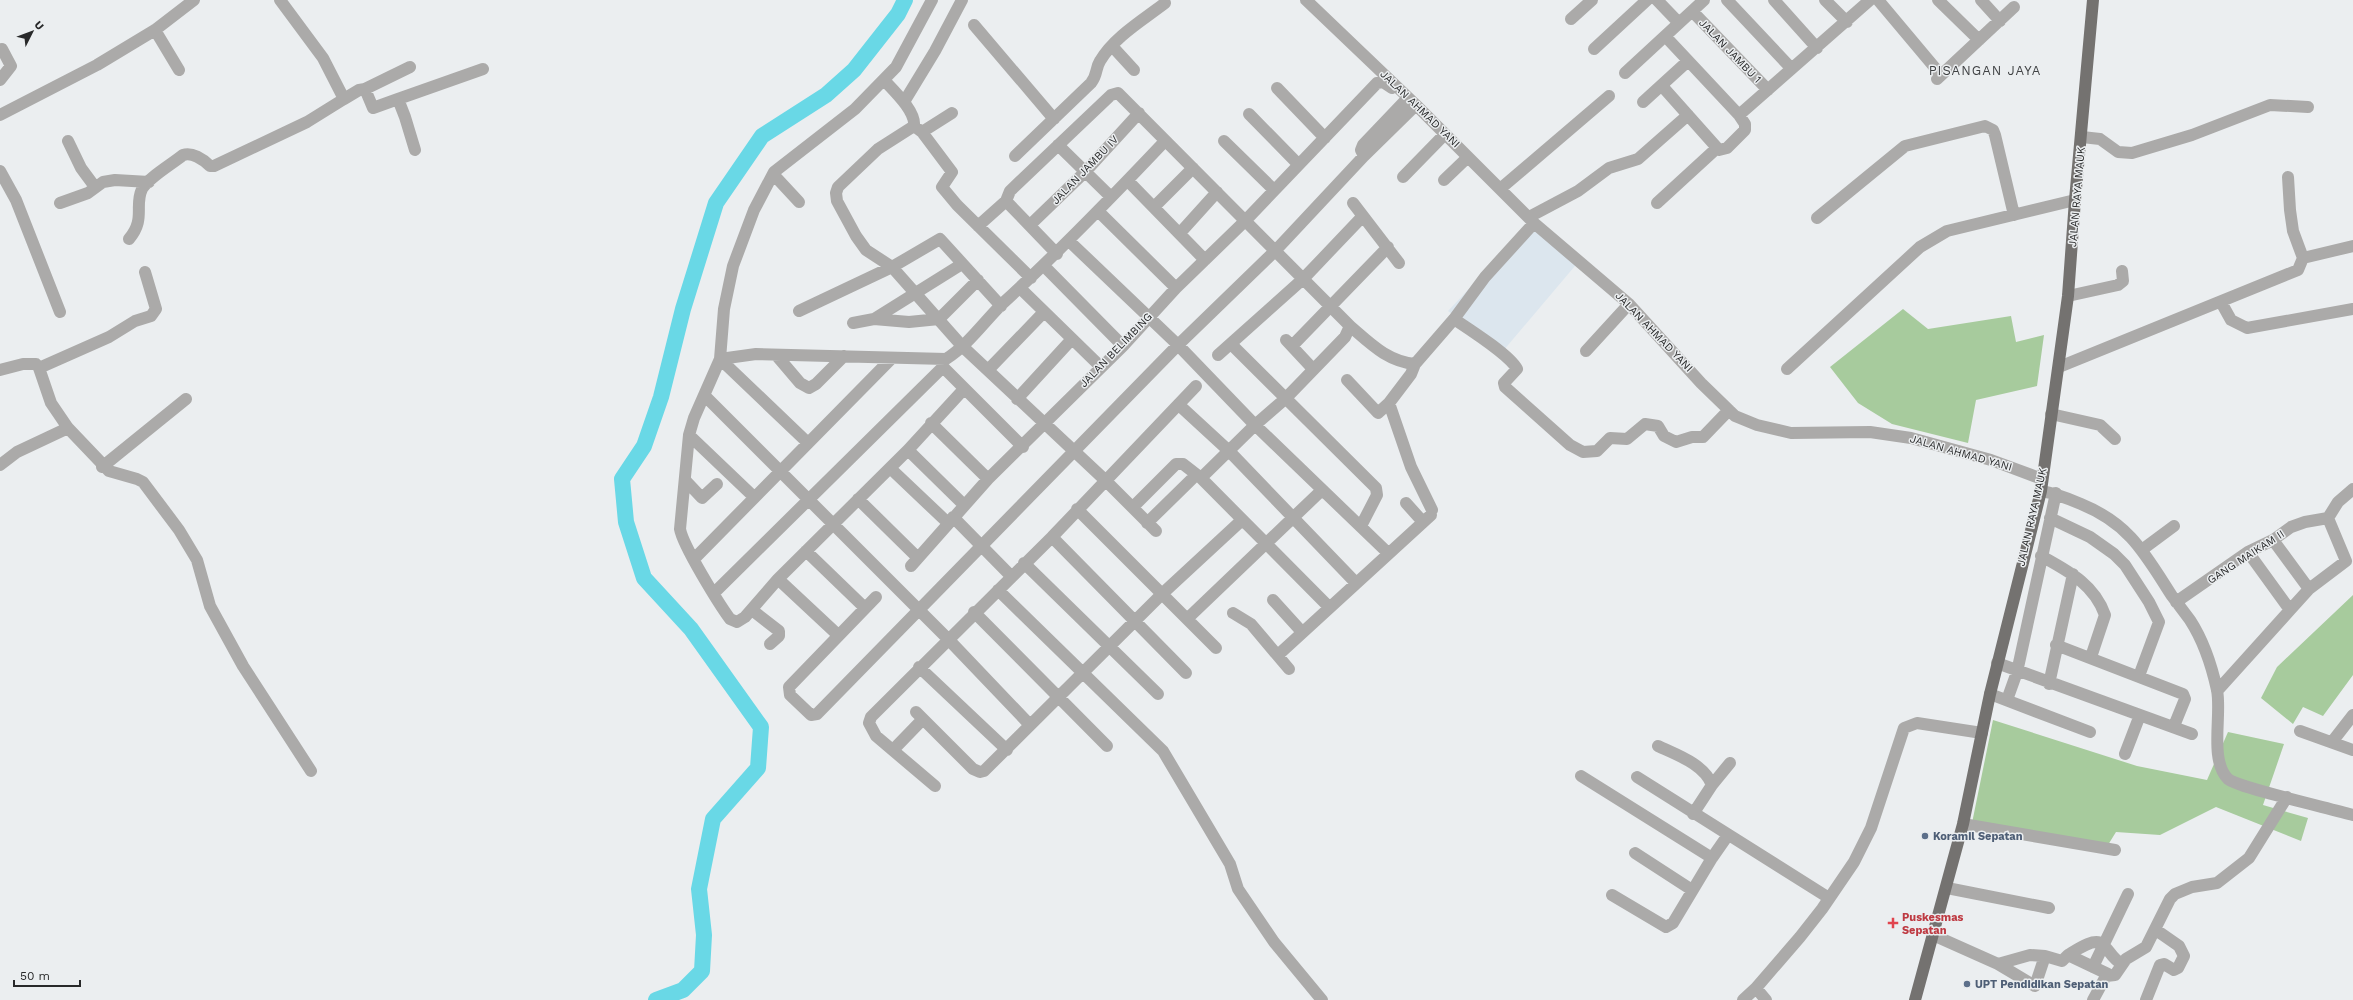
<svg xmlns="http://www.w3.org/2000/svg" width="2353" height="1000" viewBox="0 0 2353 1000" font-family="'Work Sans',sans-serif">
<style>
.built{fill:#dce6ee}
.green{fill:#a7cb9d}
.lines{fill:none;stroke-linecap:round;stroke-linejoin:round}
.river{stroke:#69d8e6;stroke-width:16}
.minor{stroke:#abaaa9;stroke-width:12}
.major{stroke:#747270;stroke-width:12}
.service-dot{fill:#5c6f8a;stroke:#ebeef0;stroke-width:1.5}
.health-dot{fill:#e0444e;stroke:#ebeef0;stroke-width:1.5}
.labels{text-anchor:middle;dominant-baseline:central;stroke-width:3;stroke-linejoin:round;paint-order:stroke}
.street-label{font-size:11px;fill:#28292a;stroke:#ebeef0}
.service-label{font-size:11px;font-weight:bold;fill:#4e5e75;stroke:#ebeef0;text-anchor:start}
.health-label{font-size:11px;font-weight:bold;fill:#be3a42;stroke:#ebeef0;text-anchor:start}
.quarter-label{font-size:13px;letter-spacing:1px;fill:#404244;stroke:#ebeef0}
</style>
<rect width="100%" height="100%" fill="#ebeef0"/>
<path class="built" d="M1534 220 1580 260 1503 351 1448 311Z"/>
<path class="green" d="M1903 309 1928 329 2011 316 2016 342 2044 335 2037 386 1976 400 1968 443 1892 424 1858 403 1830 367Z
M2353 595V675L2323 716 2303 707 2293 724 2261 698 2277 667Z
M1993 720 2137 766 2207 780 2228 732 2284 744 2263 805 2308 818 2301 841 2216 807 2160 835 2116 832 2103 853 1971 828Z"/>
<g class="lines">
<path class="river" d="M656 1000 683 990 702 971 704 935 699 889 713 819 758 768 761 727 691 629 644 578 626 522 622 479 644 446 661 397 683 309 716 203 762 136 826 95 854 70 898 14 905 0"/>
<path class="minor" d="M932 0 896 67 855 109 774 172 754 210 733 266 724 309 720 359 694 418 689 435 680 529C683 546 719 604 730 619L737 622 745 617 778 579 908 450 964 389
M1306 0 1416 105 1534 223 1629 304 1701 383 1735 416 1757 425 1791 433 1870 432 1911 438 1991 460 2042 479
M1657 0 1679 23
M1727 0 1791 68
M1774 0 1817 48
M1825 0 1847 22
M1878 0 1941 75
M1938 0 1979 40
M1981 0 2000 21
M1692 11 1768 90
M1571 19 1592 0
M974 25 1054 119
M155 30 179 70
M1112 46 1134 70
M1594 49 1647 0
M1625 73 1704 0
M1937 79 2014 7
M0 80 11 66 2 49
M884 80C893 90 916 111 914 126L878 149 838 187 836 193 837 201 856 236 866 250 892 267 962 346 1105 480 1156 531
M1662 86 1719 150 1727 148 1745 130V124L1739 115 1665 36
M1277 88 1325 138
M365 89 373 108 398 99 405 117 415 150
M344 99 359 90 365 89 410 67
M398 99 483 69
M904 102 935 51 962 0
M1643 102 1688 61
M1249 114 1298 164
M0 115 97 65 155 30 194 0
M1739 115 1870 0
M914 126 922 132 952 172 942 187 957 205 1031 278
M922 132 952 113
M2082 137 2100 139 2118 152 2132 153 2192 135 2270 105 2308 107
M68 141 81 168 95 187
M1224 141 1273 189
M1058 145 1111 197
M1015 156 1091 83C1098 74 1095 69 1100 61 1114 37 1143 20 1165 3
M1364 156 1361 150 1363 145 1404 102
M0 171 16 200 60 312
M773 174 799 202
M1403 177 1445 134
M1444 180 1468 157
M1128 181 1205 260
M1500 189 1609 96
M1006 201 1057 254
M60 203 88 193 103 182 115 180 149 182
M1353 203 1399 263
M1657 203 1717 148
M1154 207 1193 168
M1098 211 1176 288
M1529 217 1578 191 1609 168 1638 159 1688 115
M1817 218 1905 146 1985 126 1993 130 1995 135 2014 215
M1030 225 1086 171 1139 113
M978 226 1006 201 1010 191 1111 95 1118 93 1350 326 1345 337 1285 399 1255 425 1201 478
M1180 233 1217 192
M129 239C146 219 134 206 142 189 148 178 172 164 183 155 192 152 203 159 210 166H214L307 122 344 99 323 58 280 0
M1069 241 1178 345 1255 425 1388 553
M2303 258 2353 246
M1044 266 1123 346
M1020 288 1101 367
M2068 296 2118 285 2123 281 2122 271
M2221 302 2231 320 2247 328 2353 309
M799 311 892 267 940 239 1001 306
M874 319 909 322 939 319 978 280
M1454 319C1469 329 1510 355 1517 369L1504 383 1505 387 1570 445 1583 452 1597 451 1610 438 1627 439 1645 424 1658 426 1664 436 1676 442 1692 437H1703L1729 410
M853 323 874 319 962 264
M1350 326C1371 344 1387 361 1415 364L1454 319 1485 277 1534 223
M1286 340 1313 369
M1231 344 1376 488 1377 495 1361 526
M1292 346 1388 247
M1586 351 1629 304
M1218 355 1303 279 1363 216
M777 356 800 383 809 388 816 384 844 356
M720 359 756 354 946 359C968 345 984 322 1002 304 1059 252 1112 197 1165 141
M720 359 808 443
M1415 364 1411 374 1389 403 1411 467 1432 510
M943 367 1023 447
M2059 367 2298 270 2303 258 2293 231 2290 210 2288 177
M39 368 109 337 135 321 151 316 156 309 145 272
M989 369 1044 312
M1787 369 1920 247 1947 231 2075 200
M0 370 23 364H36L39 368 51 403 68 428 109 471 137 479 143 482 179 530 197 560 210 606 243 666 311 771
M1347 380 1378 413 1389 403
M705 396 948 639 1030 725
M1017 399 1072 339
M1179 405 1229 451 1356 583
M2051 414 2100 425 2115 439
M931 423 988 479
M689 435 754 497
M908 450 964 505
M0 465 17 452 68 428
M102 467 186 399
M890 468 948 523
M685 480 702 498 717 484
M2041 491C2055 493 2067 498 2081 504 2130 524 2145 554 2172 596 2178 604 2184 612 2190 620 2203 640 2212 667 2217 690 2222 715 2209 760 2228 779 2239 788 2333 809 2353 815
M858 499 918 558
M1406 503 1423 522
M1133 507 1176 464H1183L1201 478 1329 607
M1077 509 1216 648
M953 517 1011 576
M2050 518 2090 537 2114 554 2125 565 2149 602 2159 622 2139 676
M1147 523 1196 475
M1052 537 1186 673
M2143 549 2174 526
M806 551 865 608
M2248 552 2290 610 2309 589 2273 540
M2041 556C2068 571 2094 584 2105 615L2091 657
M694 559 892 358
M1024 563 1158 694
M911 566 988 479 1123 346 1176 288 1245 221 1377 83 1383 82 1392 88
M778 579 838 635
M2309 589 2346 561 2328 518
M998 590 1163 751 1230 864 1238 889 1274 942 1322 1000
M714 593 943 367 942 360
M876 597 789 687 790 695 811 715 817 714 1178 345 1276 250 1364 156 1416 105
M1273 600 1302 632
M2176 602 2248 552 2273 540 2291 527 2305 522 2328 518 2338 502 2353 489
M752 610 779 631V636L770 644
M974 612 1107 746
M1233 613 1251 624 1289 669
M1187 619 1322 490
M2056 645 2183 694 2185 699 2174 726
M1278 655 1431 515
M1997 663 2192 734
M919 667 1007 750
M2049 684 2073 574
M2217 691 2290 610
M1990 694 2090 732
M2007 700 2017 672 2056 493
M916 712 973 769 980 772 984 771 1162 594 1242 520
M2300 731 2353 750
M2332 742 2353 715
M1658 746C1677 755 1704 764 1712 785
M893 750 923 719
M2125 754 2140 715
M1581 776 1712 858
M1637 777 1829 898
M935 786 876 736 869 723 871 717 1052 537 1196 386
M1693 814 1712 785 1730 763
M1963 824 2115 850
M1635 853 1692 890
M1947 888 2049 908
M1612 895 1666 927 1673 923 1712 858 1728 835
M1933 935 1998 964 2035 986 2045 956 2062 961 2068 955 2108 974
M2068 955C2075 951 2094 937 2102 944 2110 950 2111 958 2122 964
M1998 964 2030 955 2045 956
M2093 967 2128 894
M1756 988 1766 1000
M1743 1000 1756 988 1800 937 1822 909 1854 862 1871 828 1904 728 1917 723 1982 733
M2093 1000 2106 976 2115 975 2126 959 2146 947 2170 899 2175 894 2192 887 2217 883 2249 858 2287 797
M2146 1000 2160 965 2164 964 2174 970 2178 968 2184 956 2179 946 2156 930"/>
<path class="major" d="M1915 1000 1963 824 1990 694 2041 491 2068 296 2075 200 2093 0"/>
</g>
<g class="service-dot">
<circle cx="1925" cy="836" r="4"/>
<circle cx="1967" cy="984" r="4"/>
</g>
<path class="health-dot" d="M1891 917h4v4h4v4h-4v4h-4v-4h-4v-4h4z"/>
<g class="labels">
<g class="street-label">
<text transform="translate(1730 51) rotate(46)">JALAN JAMBU 1</text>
<text transform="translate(1420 109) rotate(44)">JALAN AHMAD YANI</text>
<text transform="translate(1085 170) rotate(-46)">JALAN JAMBU IV</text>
<text transform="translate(2077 197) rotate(-85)">JALAN RAYA MAUK</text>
<text transform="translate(1654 332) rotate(46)">JALAN AHMAD YANI</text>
<text transform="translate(1116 350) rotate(-46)">JALAN BELIMBING</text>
<text transform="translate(1961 453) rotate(16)">JALAN AHMAD YANI</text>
<text transform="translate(2032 517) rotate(-77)">JALAN RAYA MAUK</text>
<text transform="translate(2246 557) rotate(-33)">GANG MAIKAM II</text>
</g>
<g class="service-label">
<text x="1933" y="836">Koramil Sepatan</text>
<text x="1975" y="984">UPT Pendidikan Sepatan</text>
</g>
<g class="health-label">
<text x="1902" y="917">Puskesmas<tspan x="1902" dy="13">Sepatan</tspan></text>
</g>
<g class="quarter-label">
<text x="1985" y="70">PISANGAN JAYA</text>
</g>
</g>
<g transform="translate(32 32) rotate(48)" stroke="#ebeef0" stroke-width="3" paint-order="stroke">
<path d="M0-3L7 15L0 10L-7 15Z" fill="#28292a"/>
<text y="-6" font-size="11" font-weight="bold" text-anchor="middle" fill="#28292a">U</text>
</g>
<path d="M14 980v6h66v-6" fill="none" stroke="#28292a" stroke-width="2"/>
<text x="20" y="980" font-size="12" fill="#28292a" stroke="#ebeef0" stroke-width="3" paint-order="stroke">50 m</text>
</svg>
